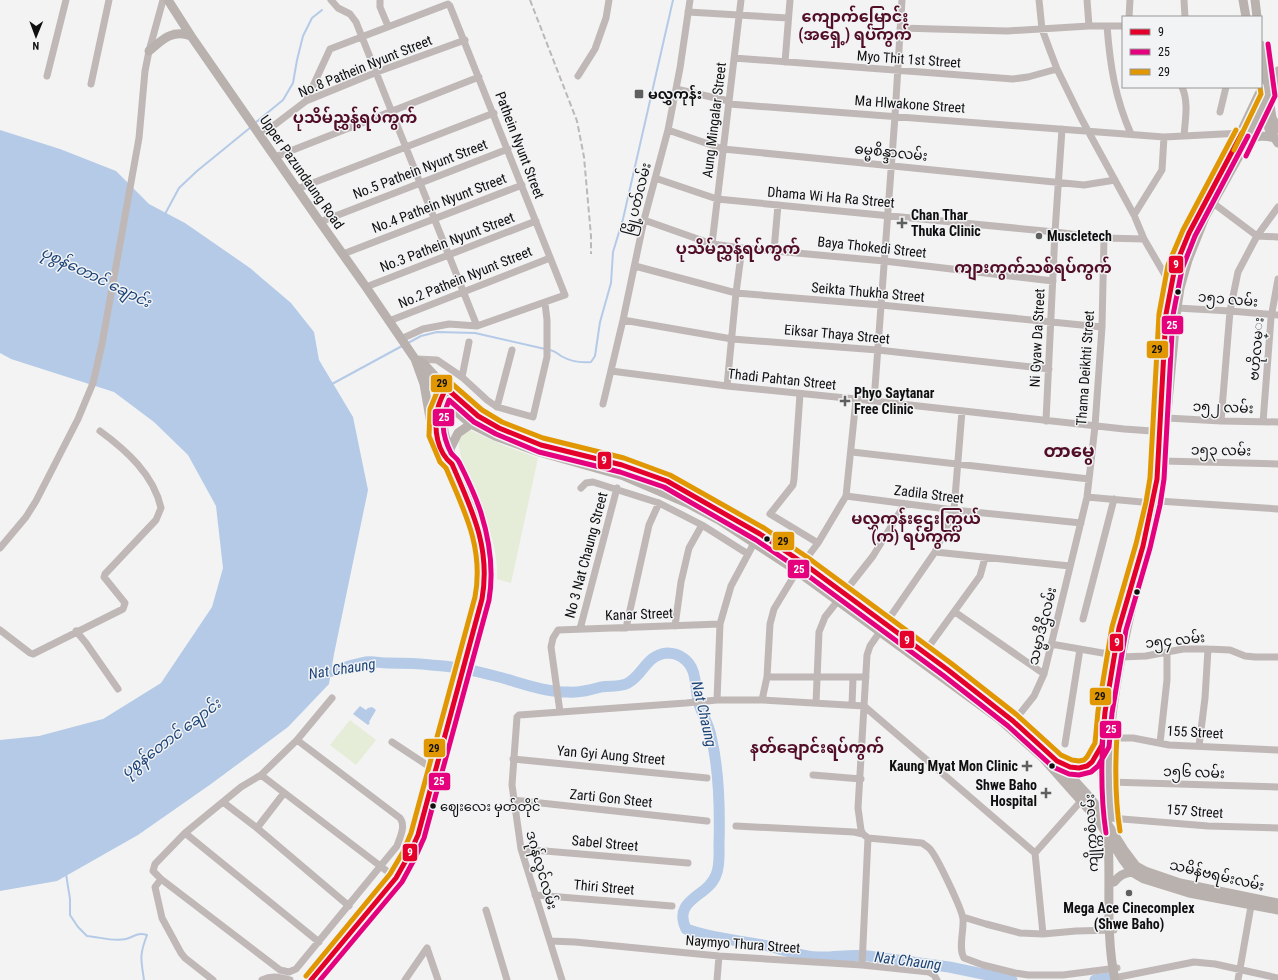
<svg xmlns="http://www.w3.org/2000/svg" width="1278" height="980" viewBox="0 0 1278 980" font-family="'Roboto Condensed','Noto Sans Myanmar',sans-serif">
<style>
.green{fill:#e5ecd8}
.water{fill:#b4cae7}
.lines{fill:none;stroke-linecap:round;stroke-linejoin:round}
.stream{stroke:#b4cae7;stroke-width:2}
.river{stroke:#b4cae7;stroke-width:11}
.minor{stroke:#c0b8b7;stroke-width:7}
.major{stroke:#b8b1ae;stroke-width:9}
.rail{stroke:#bbb8b7;stroke-width:2;stroke-dasharray:6 3;stroke-linecap:butt}
.bus-1-casing{stroke:#f2f3f4;stroke-width:8}
.bus-2-casing{stroke:#f2f3f4;stroke-width:8}
.bus-3-casing{stroke:#f2f3f4;stroke-width:8}
.bus-1{stroke:#e4002b;stroke-width:5}
.bus-2{stroke:#e5007d;stroke-width:5}
.bus-3{stroke:#e09702;stroke-width:5}
.poi-dot{fill:#5f5f5f;stroke:#f2f3f4;stroke-width:1.5}
.bus-dot{fill:#0f0f0f;stroke:#f2f3f4;stroke-width:1.5}
.labels{text-anchor:middle;dominant-baseline:central;stroke-width:3;stroke-linejoin:round;paint-order:stroke}
.bus-label{font-size:13px;fill:#0f0f0f;stroke:#f2f3f4;text-anchor:start}
.street-label{font-size:14px;fill:#0f0f0f;stroke:#f2f3f4}
.poi-label{font-size:14px;font-weight:bold;fill:#0f0f0f;stroke:#f2f3f4;text-anchor:start}
.water-label{font-size:15px;font-style:italic;fill:#1c4479;stroke:#f2f3f4}
.quarter-label{font-size:16px;font-weight:bold;fill:#520e26;stroke:#f2f3f4}
.district-label{font-size:18px;font-weight:bold;fill:#520e26;stroke:#f2f3f4}
.line-badge{stroke:#f2f3f4;stroke-width:1.5}
.badge-label{font-size:11px;text-anchor:middle;font-weight:bold;fill:#fff}
.pale-badge-label{font-size:11px;text-anchor:middle;font-weight:bold;fill:#111}
</style>
<rect width="100%" height="100%" fill="#f3f3f3"/>
<path class="green" d="M470 430 505 446 538 458 511 583 497 579C499 548 485 516 473 487 467 472 457 454 459 437Z
M350 720 376 740 356 765 330 745Z"/>
<path class="water" d="M0 130 60 149 116 171 149 204 185 223 250 268 291 303 314 332 319 360 353 417 368 490 334 654 329 684 288 727 211 784 138 835 57 881 0 891V740L39 736 103 719 161 683 212 607 223 568 216 506 188 455 154 422 114 392 11 359 0 353Z
M360 706 366 710 368 708 372 707 376 710 369 722 370 723 368 725 353 714Z"/>
<g class="lines">
<path class="stream" d="M255 123 283 100 293 83 297 60 303 36 312 18 322 10
M165 214 179 188 197 171 251 127
M408 343 421 336 437 332 475 333 545 349
M550 350C555 351 557 353 561 356 570 361 582 363 591 362L595 356 600 322 611 283 613 252 623 219 673 0
M332 384 402 346
M66 874 70 899V915L78 927 87 936C100 937 113 942 126 939 134 937 137 932 147 935 139 956 141 959 144 980"/>
<path class="river" d="M317 674C334 672 349 665 366 662 373 661 380 663 387 663 401 663 416 663 431 665 450 666 477 671 495 676 519 682 543 692 568 692 580 693 590 690 601 687 610 685 619 688 628 683 644 674 646 655 667 653 673 653 678 654 683 658 697 667 695 686 698 701 701 713 709 724 711 736 719 769 720 811 719 845 719 855 720 866 716 875 708 897 672 899 686 929 712 939 741 940 768 946 785 950 804 958 822 957 838 957 852 954 868 956L949 967 1012 980
M1095 980 1108 978"/>
<path class="minor" d="M331 0 338 8 350 14 356 22 477 326
M380 0V7L388 26
M1039 0 1042 29 1049 48 1057 69 1081 118 1134 215 1144 239 1165 275 1173 280 1181 282
M1087 0 1089 26
M1184 0 1185 17
M688 12 788 18
M1129 17 1130 0
M1107 26C1110 65 1115 98 1131 134
M900 28 1007 31 1089 26H1123
M734 58 1013 79 1028 77 1057 69
M785 62 790 0
M47 76 66 0
M578 76 595 49 606 18 609 0
M91 84 109 0
M1182 87C1189 102 1185 121 1184 136
M676 89 729 101
M306 101 330 49 448 4 450 6 565 295 477 326 449 324 423 329 401 339
M729 104 1164 137 1242 133
M1220 112 1226 87
M668 130 723 149 1084 185 1115 180
M260 136 306 101 377 72 465 40
M275 157 479 77
M655 178 717 199 1055 232 1104 238 1144 239
M297 189 494 113
M1213 203 1257 236 1278 237
M1134 215 1162 170 1164 137
M644 220 712 244 742 248 884 261 1053 281
M320 222 508 149
M712 244 741 0
M774 250 778 205
M343 254 522 185
M635 266 736 293 881 305 1102 327
M366 287 536 221
M1177 308 1230 311 1278 315
M623 320 732 339 878 350 1049 369
M389 321 550 258
M417 359 437 360 462 377 487 400 497 407 533 417 547 357V320L545 303
M611 371 727 386 856 399 1124 429 1166 432
M462 377 469 342
M727 386 736 293 742 248
M800 394 794 479 793 485 770 514 818 543
M874 401 895 116 902 0
M603 404 623 320 644 220 668 130 680 68 690 0
M497 407 512 350
M1167 418 1221 421 1278 422
M1046 421 1055 232 1062 129
M1221 421 1230 311 1238 272 1257 236 1278 207
M1263 422 1271 318 1278 279
M852 452 1089 479
M1163 461 1278 464
M581 488 586 483 593 482 659 503 702 525 748 554
M846 496 954 510 1081 523
M1087 497 1153 503
M1158 501 1278 509
M0 548 26 517 36 501 78 419 93 383 102 344 139 138 145 71 149 51 163 0
M935 552 1070 566
M955 612 1044 674
M1083 619 1114 499
M675 626 681 582 689 548 702 525
M626 628 649 525 659 503
M580 629 617 488
M0 630 30 653 33 654 123 609 125 603 104 577 105 574 156 520 161 508C154 475 126 450 100 431
M76 631 86 643 118 689
M1051 644 1114 655
M1121 657 1146 656 1183 649H1208L1230 650 1245 656 1255 657H1278
M919 660 980 576 985 558
M767 677H866
M717 700 720 624 731 586 754 543
M762 700 767 677 770 624 774 609 797 571 818 543 846 496 856 399
M816 703 819 632 825 617 873 556 903 507 904 504
M852 705 853 678
M864 706 1035 853 1043 934
M560 712 551 647 553 638 558 630 720 624
M1011 725 1034 696 1044 674 1087 497 1095 426 1102 327 1104 238
M1110 738H1133L1169 745 1278 750
M297 740 400 818C406 826 400 837 397 846L296 969 289 972 280 970 161 879 153 871 155 864 185 833 241 787 261 775 297 740 332 698
M392 742 436 771
M1160 743 1167 680V653
M1065 744 1080 649
M1199 746 1205 698 1208 649
M513 759 707 778
M261 775 396 878
M813 775 861 779
M1109 782 1278 787
M513 800 707 821
M223 802 257 828 349 906
M1110 818 1208 826 1278 828
M736 826 854 832 863 834 868 838 922 843C925 845 928 847 930 849 937 857 962 909 963 919 964 931 958 948 964 958L983 965 1015 973 1028 975H1063L1117 968
M257 828 284 793
M185 833 319 942
M863 834 861 830 858 808 867 655 870 646 935 552 954 510 962 411
M521 849 688 863
M1035 853 1081 801
M161 879 155 887 162 918 181 953 185 958 213 980
M535 895 672 906
M486 910 507 980
M963 917 986 924 1020 933 1043 934 1076 931 1114 930
M550 941 575 942 719 956 862 965 929 972 934 975 937 980
M427 948 438 980
M862 965 868 838
M1114 978 1194 962 1215 964 1278 978
M262 980C272 975 279 977 290 980
M405 980 427 948
M562 980 521 849 512 785 517 717 519 715 686 703 717 700H762L864 706
M717 980 719 956
M1238 980 1251 906"/>
<path class="major" d="M168 0 191 36 320 222 366 287 415 359 424 384 431 424 446 459 452 464
M1243 0 1246 17
M1255 0 1257 17
M1261 45 1272 118 1278 129
M149 51C162 40 172 29 191 36
M1262 106 1269 129 1278 143
M1248 140C1258 136 1264 135 1274 138
M415 359 423 363 446 388 478 416 499 428 541 445 622 465 667 481 718 509 760 534 803 563 938 662 1013 721 1057 761 1085 792 1095 804 1124 850 1136 866 1145 871 1180 883 1278 903
M419 369 448 403 457 412 471 424 495 436 539 452 624 476 687 503 719 520 797 571 998 718 1043 758 1098 820 1123 860 1132 872 1144 879 1189 893 1278 910
M1167 412 1177 308 1180 288 1188 260 1205 217 1248 140 1268 95 1278 81
M436 431 437 411 444 393
M450 449 458 433 471 424
M1060 762C1083 772 1090 768 1102 746
M1105 817 1102 771V745L1105 712 1119 628 1143 546 1155 497 1161 409 1166 314 1175 267 1182 248 1189 233 1225 166 1259 94 1266 82 1278 71
M1110 818C1109 796 1108 773 1109 751 1112 692 1125 632 1140 574
M1108 836C1111 884 1105 933 1115 980
M1114 882C1119 876 1123 873 1132 872
M311 980 396 878 409 855 418 835 482 599C483 593 485 587 485 581 488 540 468 500 452 464 453 454 449 448 446 439 441 426 444 410 450 398"/>
<path class="rail" d="M530 0 577 121 584 157 591 236V254"/>
<defs>
<path id="bus-1" d="M446 388 478 416 499 428 541 445 622 465 667 481 760 534 803 563 948 670 1013 721 1057 761 1070 767 1079 768 1087 766 1092 762 1102 745 1105 712 1119 628 1143 546 1157 479 1166 314 1175 267 1189 233 1242 133
M311 980 396 878 409 855 418 835 482 599C491 548 472 510 452 464 437 452 434 430 437 412 438 404 443 395 446 388"/>
<path id="bus-2" d="M1246 156 1275 96 1268 44
M1103 735C1101 768 1101 800 1106 833
M320 980 402 882 415 858 424 838 489 600C494 570 490 542 481 513 476 497 466 476 459 462 457 458 453 456 451 453 441 433 441 420 449 400L474 422 496 434 539 452 620 472 664 487 756 540 799 569 944 676 1008 726 1053 767 1069 774 1079 775 1091 772 1098 766 1109 747 1112 713 1126 630 1150 548 1160 505 1164 479 1173 315 1182 269 1195 236 1248 136"/>
<path id="bus-3" d="M1234 150 1261 94 1260 87
M1117 735C1115 767 1115 799 1120 831
M306 976 390 874 403 852 411 833 475 597C484 549 465 512 446 468L440 462 429 436 430 409 440 385 444 381 450 382 482 410 502 422 543 438 624 458 670 475 764 528 807 557 952 664 1017 715 1061 755 1072 760 1079 761 1084 760 1087 757 1095 743 1098 711 1112 627 1136 544 1146 502 1150 478 1159 314 1168 265 1183 230 1236 130"/>
</defs>
<use href="#bus-1" class="bus-1-casing"/>
<use href="#bus-2" class="bus-2-casing"/>
<use href="#bus-3" class="bus-3-casing"/>
<use href="#bus-1" class="bus-1"/>
<use href="#bus-2" class="bus-2"/>
<use href="#bus-3" class="bus-3"/>
</g>
<g class="poi-dot">
<rect x="634" y="89" width="10" height="10" rx="2"/>
<path d="M900 217h4v4h4v4h-4v4h-4v-4h-4v-4h4z"/>
<circle cx="1039" cy="236" r="4"/>
<path d="M843 395h4v4h4v4h-4v4h-4v-4h-4v-4h4z"/>
<path d="M1025 760h4v4h4v4h-4v4h-4v-4h-4v-4h4z"/>
<path d="M1044 787h4v4h4v4h-4v4h-4v-4h-4v-4h4z"/>
<circle cx="1129" cy="893" r="4"/>
</g>
<g class="bus-dot">
<circle cx="1178" cy="292" r="3.5"/>
<circle cx="767" cy="539" r="3.5"/>
<circle cx="1137" cy="592" r="3.5"/>
<circle cx="1052" cy="766" r="3.5"/>
<circle cx="433" cy="806" r="3.5"/>
</g>
<g class="labels">
<g class="bus-label">
<text x="440" y="806">ဈေးလေး မှတ်တိုင်</text>
</g>
<g class="street-label">
<text transform="translate(909 59) rotate(4)">Myo Thit 1st Street</text>
<text transform="translate(365 66) rotate(-22)">No.8 Pathein Nyunt Street</text>
<text transform="translate(910 104) rotate(4)">Ma Hlwakone Street</text>
<text transform="translate(714 120) rotate(-83)">Aung Mingalar Street</text>
<text transform="translate(520 145) rotate(69)">Pathein Nyunt Street</text>
<text transform="translate(891 152) rotate(6)">ဓမ္မစိန္ဒာလမ်း</text>
<text transform="translate(420 169) rotate(-21)">No.5 Pathein Nyunt Street</text>
<text transform="translate(302 172) rotate(55)">Upper Pazundaung Road</text>
<text transform="translate(831 197) rotate(5)">Dhama Wi Ha Ra Street</text>
<text transform="translate(637 199) rotate(-76)">မြို့ပတ်လမ်း</text>
<text transform="translate(439 203) rotate(-21)">No.4 Pathein Nyunt Street</text>
<text transform="translate(447 242) rotate(-21)">No.3 Pathein Nyunt Street</text>
<text transform="translate(872 247) rotate(6)">Baya Thokedi Street</text>
<text transform="translate(465 277) rotate(-22)">No.2 Pathein Nyunt Street</text>
<text transform="translate(868 292) rotate(5)">Seikta Thukha Street</text>
<text transform="translate(1228 299) rotate(5)">၁၅၁ လမ်း</text>
<text transform="translate(837 334) rotate(5)">Eiksar Thaya Street</text>
<text transform="translate(1037 338) rotate(-87)">Ni Gyaw Da Street</text>
<text transform="translate(1256 349) rotate(-85)">ဗဟိုလမ္း</text>
<text transform="translate(1085 368) rotate(-86)">Thama Deikhti Street</text>
<text transform="translate(782 379) rotate(6)">Thadi Pahtan Street</text>
<text transform="translate(1223 407) rotate(2)">၁၅၂ လမ်း</text>
<text transform="translate(1221 450) rotate(1)">၁၅၃ လမ်း</text>
<text transform="translate(929 494) rotate(7)">Zadila Street</text>
<text transform="translate(586 555) rotate(-75)">No 3 Nat Chaung Street</text>
<text transform="translate(639 614) rotate(-2)">Kanar Street</text>
<text transform="translate(1042 626) rotate(-76)">သမ္မာဒိဌိလမ်း</text>
<text transform="translate(1175 640) rotate(-6)">၁၅၄ လမ်း</text>
<text transform="translate(1195 732) rotate(3)">155 Street</text>
<text transform="translate(611 755) rotate(5)">Yan Gyi Aung Street</text>
<text transform="translate(1194 772) rotate(2)">၁၅၆ လမ်း</text>
<text transform="translate(611 798) rotate(6)">Zarti Gon Steet</text>
<text transform="translate(1195 811) rotate(4)">157 Street</text>
<text transform="translate(1091 833) rotate(-93)">ကျိုက္ကစံလမ်း</text>
<text transform="translate(605 843) rotate(5)">Sabel Street</text>
<text transform="translate(542 870) rotate(74)">ဒဂုန်လွင်လမ်း</text>
<text transform="translate(1217 875) rotate(13)">သမိန်ဗရမ်းလမ်း</text>
<text transform="translate(604 887) rotate(5)">Thiri Street</text>
<text transform="translate(743 944) rotate(4)">Naymyo Thura Street</text>
</g>
<g class="poi-label">
<text x="648" y="94">မလွှကုန်း</text>
<text x="911" y="215">Chan Thar<tspan x="911" dy="16">Thuka Clinic</tspan></text>
<text x="1047" y="236">Muscletech</text>
<text x="854" y="393">Phyo Saytanar<tspan x="854" dy="16">Free Clinic</tspan></text>
<text x="1018" y="766" text-anchor="end">Kaung Myat Mon Clinic</text>
<text x="1037" y="785" text-anchor="end">Shwe Baho<tspan x="1037" dy="16">Hospital</tspan></text>
<text x="1129" y="908" text-anchor="middle">Mega Ace Cinecomplex<tspan x="1129" dy="16">(Shwe Baho)</tspan></text>
</g>
<g class="water-label">
<text transform="translate(96 277) rotate(26)">ပုစွန်တောင် ချောင်း</text>
<text transform="translate(342 669) rotate(-9)">Nat Chaung</text>
<text transform="translate(704 714) rotate(77)">Nat Chaung</text>
<text transform="translate(171 738) rotate(-37)">ပုစွန်တောင် ချောင်း</text>
<text transform="translate(908 961) rotate(7)">Nat Chaung</text>
</g>
<g class="quarter-label">
<text x="855" y="16">ကျောက်မြောင်း<tspan x="855" dy="18">(အရှေ့) ရပ်ကွက်</tspan></text>
<text x="355" y="117">ပုသိမ်ညွှန့်ရပ်ကွက်</text>
<text x="738" y="248">ပုသိမ်ညွှန့်ရပ်ကွက်</text>
<text x="1033" y="267">ကျားကွက်သစ်ရပ်ကွက်</text>
<text x="916" y="518">မလွှကုန်းဌေးကြွယ်<tspan x="916" dy="18">(က) ရပ်ကွက်</tspan></text>
<text x="817" y="747">နတ်ချောင်းရပ်ကွက်</text>
</g>
<g class="district-label">
<text x="1069" y="450">တာမွေ</text>
</g>
</g>
<g class="line-badge">
<rect x="1168" y="255" width="16" height="19" rx="4" fill="#e4002b"/>
<rect x="1161" y="315" width="23" height="20" rx="4" fill="#e5007d"/>
<rect x="1146" y="340" width="23" height="19" rx="4" fill="#e09702"/>
<rect x="430" y="374" width="23" height="19" rx="4" fill="#e09702"/>
<rect x="432" y="408" width="23" height="19" rx="4" fill="#e5007d"/>
<rect x="597" y="451" width="15" height="19" rx="4" fill="#e4002b"/>
<rect x="772" y="531" width="23" height="20" rx="4" fill="#e09702"/>
<rect x="787" y="559" width="23" height="20" rx="4" fill="#e5007d"/>
<rect x="899" y="630" width="16" height="19" rx="4" fill="#e4002b"/>
<rect x="1109" y="633" width="15" height="19" rx="4" fill="#e4002b"/>
<rect x="1089" y="687" width="23" height="19" rx="4" fill="#e09702"/>
<rect x="1099" y="720" width="23" height="19" rx="4" fill="#e5007d"/>
<rect x="423" y="738" width="23" height="20" rx="4" fill="#e09702"/>
<rect x="428" y="772" width="23" height="19" rx="4" fill="#e5007d"/>
<rect x="402" y="843" width="16" height="19" rx="4" fill="#e4002b"/>
</g>
<g class="badge-label">
<text x="1176" y="268">9</text>
<text x="1172" y="329">25</text>
<text x="444" y="421">25</text>
<text x="604" y="464">9</text>
<text x="799" y="573">25</text>
<text x="907" y="644">9</text>
<text x="1117" y="646">9</text>
<text x="1111" y="733">25</text>
<text x="439" y="785">25</text>
<text x="410" y="856">9</text>
</g>
<g class="pale-badge-label">
<text x="1157" y="353">29</text>
<text x="442" y="387">29</text>
<text x="783" y="545">29</text>
<text x="1100" y="700">29</text>
<text x="434" y="752">29</text>
</g>
<rect x="1122" y="16" width="140" height="72" fill="#f2f3f4" stroke="#979898"/>
<rect x="1130" y="29" width="20" height="6" fill="#e4002b" stroke="#979898"/>
<text x="1158" y="36" font-size="12" fill="#0f0f0f">9</text>
<rect x="1130" y="49" width="20" height="6" fill="#e5007d" stroke="#979898"/>
<text x="1158" y="56" font-size="12" fill="#0f0f0f">25</text>
<rect x="1130" y="69" width="20" height="6" fill="#e09702" stroke="#979898"/>
<text x="1158" y="76" font-size="12" fill="#0f0f0f">29</text>
<g transform="translate(36 36) rotate(181)" stroke="#f2f3f4" stroke-width="3" paint-order="stroke">
<path d="M0-3L7 15L0 10L-7 15Z" fill="#0f0f0f"/>
<text y="-6" font-size="11" font-weight="bold" text-anchor="middle" fill="#0f0f0f">N</text>
</g>
</svg>
